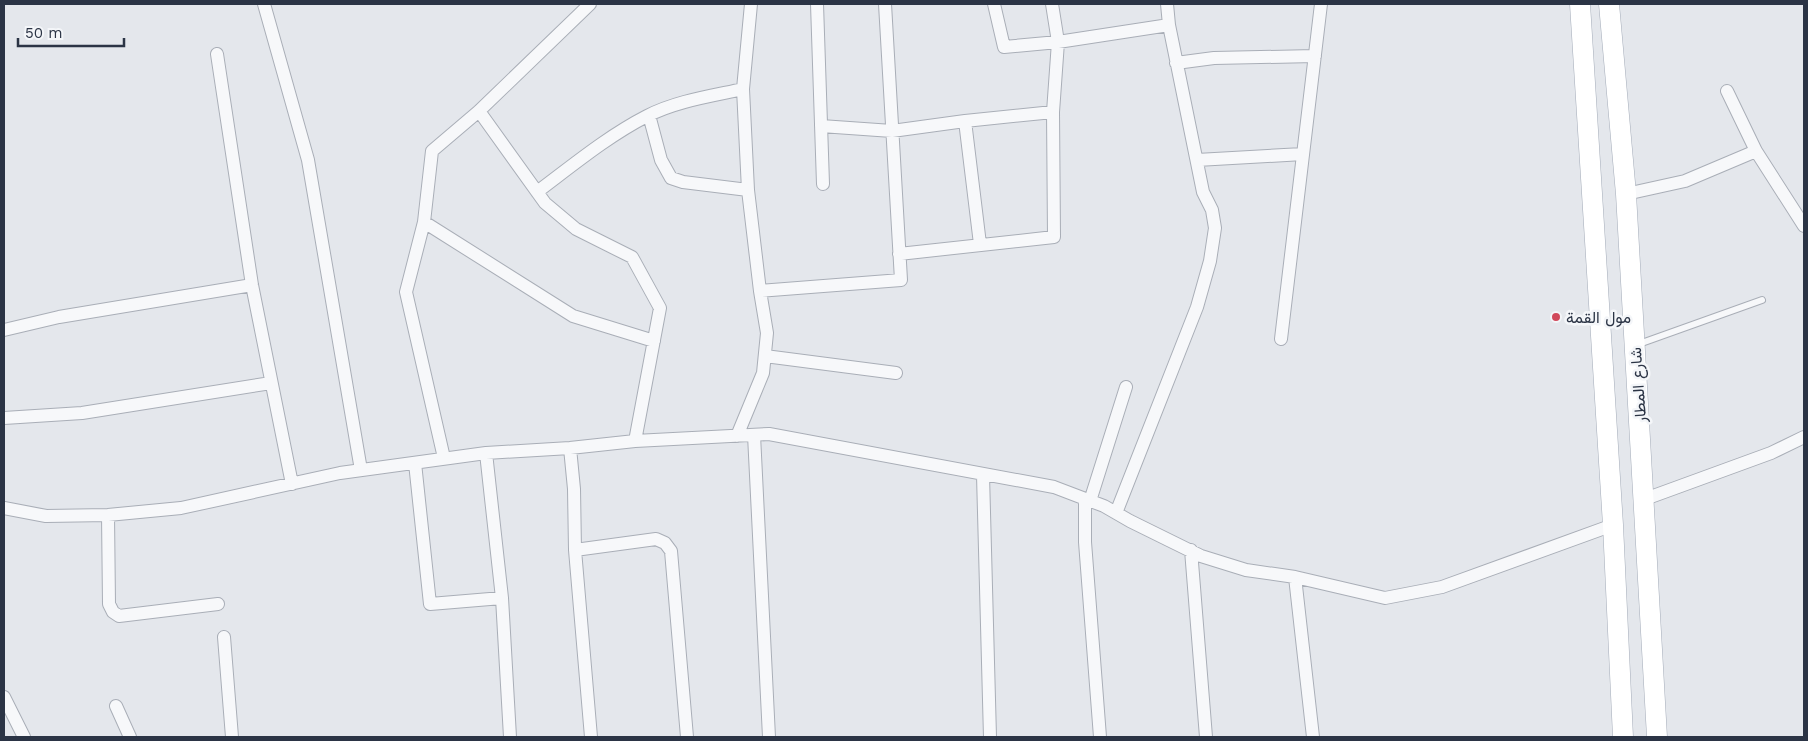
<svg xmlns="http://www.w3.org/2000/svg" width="1808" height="741" viewBox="0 0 1808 741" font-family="'Work Sans',Vazirmatn,sans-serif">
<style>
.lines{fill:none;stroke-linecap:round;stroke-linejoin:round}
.service-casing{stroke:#a9aeb7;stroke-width:8}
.minor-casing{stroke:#a9aeb7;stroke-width:14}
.primary-casing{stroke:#a3abb8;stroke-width:21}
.service{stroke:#f7f8fa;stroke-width:6}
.minor{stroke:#f7f8fa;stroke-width:12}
.primary{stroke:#fff;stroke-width:20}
.poi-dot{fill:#d1495b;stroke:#f4f6f9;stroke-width:2}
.labels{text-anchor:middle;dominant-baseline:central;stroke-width:5;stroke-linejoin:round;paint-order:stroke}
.poi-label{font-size:16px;fill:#2b3445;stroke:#f4f6f9;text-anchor:start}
.street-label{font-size:16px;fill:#2b3445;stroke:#f4f6f9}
</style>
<rect width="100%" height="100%" fill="#e4e7ec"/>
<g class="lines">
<defs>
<path id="service" d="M1636 345 1762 300"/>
<path id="minor" d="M264 4 308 160 361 470
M590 4 479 111 432 151 424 222 573 316 654 341
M817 4 823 184
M994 4 1004 47 1058 42 1169 25
M217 54 252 285 292 484
M1176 63 1214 58 1315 56
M1727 91 1756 151 1804 226
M479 111 545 203 576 229 632 257 660 308 635 441
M649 115 661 160 671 178 683 182 748 190
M965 121 980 244
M821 126 892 131 965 121 1053 112
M1197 160 1303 154
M537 192C573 165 608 136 647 116 676 101 711 96 743 89
M1626 194 1685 181 1756 151
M424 222 406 292 444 458
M899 254 1054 237 1053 112 1058 42 1052 4
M760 291 901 280 885 4
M4 330 59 317 252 285
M1281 339 1321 4
M765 356 896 373
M4 418 82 413 271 383
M754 435 769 737
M737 436 763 373 767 333 760 291 748 190 743 89 751 4
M570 448 574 489 575 550 591 737
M486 453 502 598 510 737
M415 463 430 604 502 598
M983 475 990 737
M1645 499 1771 453 1804 437
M1085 500V542L1100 737
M1090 501 1126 387
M4 508 46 516 108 515 181 508 340 473 486 453 570 448 635 441 769 434 1054 487 1104 506 1130 521 1201 556 1246 570 1295 577 1385 598 1442 587 1613 525
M1116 513 1197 307 1210 261 1215 228 1212 210 1203 192 1169 25 1167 4
M108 515 109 604 113 612 119 616 218 604
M575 550 656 539 665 543 671 551 687 737
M1191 550 1206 737
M1295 577 1313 737
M224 637 232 737
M4 697 24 737
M116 706 130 737"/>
<path id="primary" d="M1580 4 1613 525 1623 737
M1609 4 1626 194 1657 737"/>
</defs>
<use href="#service" class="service-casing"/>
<use href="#minor" class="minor-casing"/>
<use href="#primary" class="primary-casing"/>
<use href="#service" class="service"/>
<use href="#minor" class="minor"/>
<use href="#primary" class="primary"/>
</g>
<circle class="poi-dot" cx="1556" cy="317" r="5"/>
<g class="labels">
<g class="poi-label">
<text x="1566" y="317">مول القمة</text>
</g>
<g class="street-label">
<text transform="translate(1638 385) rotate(-94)">شارع المطار</text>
</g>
</g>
<rect width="1808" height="741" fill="none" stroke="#2b3445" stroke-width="10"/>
<path d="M18 38v8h106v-8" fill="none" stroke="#2b3445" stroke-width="2.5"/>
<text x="25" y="38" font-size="15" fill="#2b3445" stroke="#f4f6f9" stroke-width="4" paint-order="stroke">50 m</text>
</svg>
